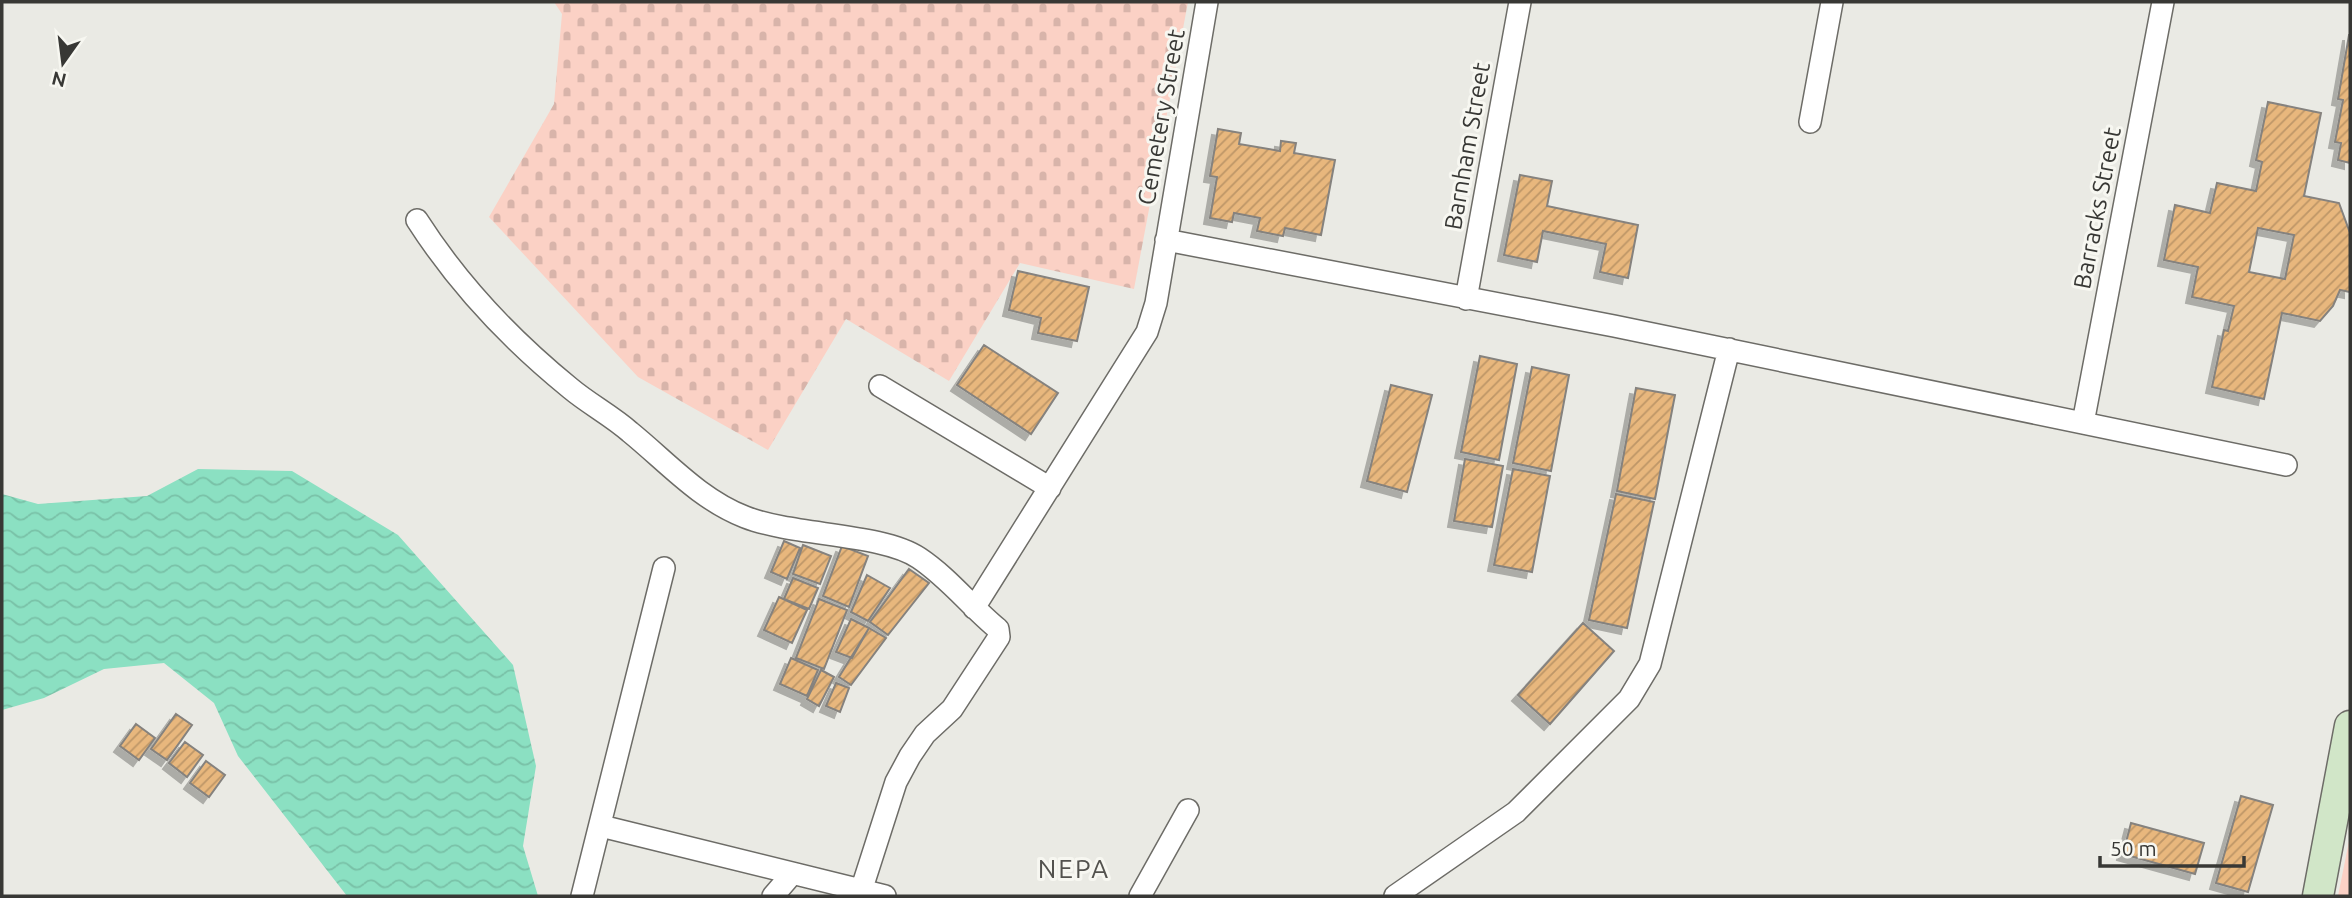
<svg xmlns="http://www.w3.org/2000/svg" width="2352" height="898" viewBox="0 0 2352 898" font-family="Ubuntu,sans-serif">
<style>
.cemetery{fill:url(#cemetery-stones)}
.pitch{fill:#fbd1c5}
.water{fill:url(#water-waves)}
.building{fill:url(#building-hatch);stroke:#85827e;stroke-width:2;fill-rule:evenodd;filter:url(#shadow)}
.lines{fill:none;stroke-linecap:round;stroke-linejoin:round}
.street-casing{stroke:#6d6c67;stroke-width:24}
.secondary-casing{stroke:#6d6c67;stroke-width:33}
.street{stroke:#fff;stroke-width:21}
.secondary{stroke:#d1e6c8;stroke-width:30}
.labels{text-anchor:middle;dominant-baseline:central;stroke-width:6;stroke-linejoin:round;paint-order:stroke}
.street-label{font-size:24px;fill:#383835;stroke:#f7f7f1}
.neighbourhood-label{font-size:26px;letter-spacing:2px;fill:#53524e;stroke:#f7f7f1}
</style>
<defs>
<pattern id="cemetery-stones" width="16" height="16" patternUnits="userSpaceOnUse" patternTransform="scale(1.75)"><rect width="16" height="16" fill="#fbd1c5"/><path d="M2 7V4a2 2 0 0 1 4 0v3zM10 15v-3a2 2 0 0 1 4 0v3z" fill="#d8b4aa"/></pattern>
<pattern id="water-waves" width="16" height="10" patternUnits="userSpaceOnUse" patternTransform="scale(1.75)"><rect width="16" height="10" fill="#8be0c2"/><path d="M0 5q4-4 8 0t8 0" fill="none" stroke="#79c1a7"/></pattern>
<pattern id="building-hatch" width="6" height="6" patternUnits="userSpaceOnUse" patternTransform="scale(1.75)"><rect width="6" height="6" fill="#e8b77d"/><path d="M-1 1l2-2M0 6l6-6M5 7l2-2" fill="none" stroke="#bd9667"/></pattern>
<filter id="shadow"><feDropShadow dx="-6" dy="6" stdDeviation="0" flood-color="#0004"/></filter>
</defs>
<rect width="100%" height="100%" fill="#eaeae4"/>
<path class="cemetery" d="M554 2H1188L1134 289 1020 263 949 381 846 319 768 450 638 377 489 217 554 104 562 14Z"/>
<path class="pitch" d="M2350 836V896H2338Z"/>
<path class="water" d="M198 469 292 471 398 535 513 665 536 766 523 846 538 896H347L238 756 214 703 164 663 104 669 44 698 2 710V494L38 504 147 496Z"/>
<path class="building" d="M2349 35H2350V163L2338 160 2341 143 2335 142 2343 100 2338 99Z
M2268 102 2321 113 2304 196 2339 203 2350 233V292L2340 290 2333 306 2320 321 2282 313 2264 399 2212 387 2224 330 2228 331 2234 306 2192 297 2198 267 2164 260 2175 205 2210 213 2217 183 2256 191 2262 162 2256 160ZM2258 228 2294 235 2285 279 2249 272Z
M1218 129 1241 133 1239 144 1280 151 1281 141 1296 143 1294 153 1335 160 1321 235 1285 228 1283 236 1257 231 1260 218 1234 213 1232 222 1210 218 1217 177 1210 176Z
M1520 175 1552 181 1547 206 1638 225 1628 278 1600 272 1606 244 1543 231 1537 262 1504 255Z
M1018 271 1089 287 1077 341 1038 333 1041 318 1009 310Z
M984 345 1058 393 1031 434 957 385Z
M1480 356 1517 364 1499 460 1461 452Z
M1532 367 1569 375 1551 471 1513 463Z
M1391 385 1432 395 1407 492 1367 481Z
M1636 388 1675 395 1655 499 1617 491Z
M1465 459 1503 466 1492 527 1454 521Z
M1513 469 1550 476 1532 572 1494 565Z
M1616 494 1654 502 1627 628 1589 620Z
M784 541 800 548 787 579 771 572Z
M803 545 831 556 820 584 793 574Z
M842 546 868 556 849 607 823 596Z
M909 569 929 583 888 635 870 622Z
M867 575 890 588 868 621 851 612Z
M793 578 818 588 809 609 784 599Z
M779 597 807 610 792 643 764 630Z
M819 599 847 610 824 669 796 658Z
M851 619 869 628 852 658 836 652Z
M1583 623 1614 651 1550 724 1518 695Z
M869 628 886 638 851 685 839 677Z
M791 658 818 670 807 696 780 684Z
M821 670 834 677 819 706 807 699Z
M836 683 849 688 840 712 826 706Z
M176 714 192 725 167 760 151 749Z
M136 724 155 738 139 760 120 746Z
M185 742 203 755 187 777 169 763Z
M206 761 225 775 209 797 190 783Z
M2241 796 2273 805 2248 892 2216 883Z
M2131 823 2204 843 2195 874 2123 854Z"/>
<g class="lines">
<defs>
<path id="street" d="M1810 122 1832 2
M417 220C458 284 511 340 570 388 589 404 612 416 630 432 667 462 699 499 745 517 793 536 882 533 919 558 949 578 971 607 998 629L999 637 952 709 925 734 910 756 896 782 861 891
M1166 240 1614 326 2286 465
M1466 299 1520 2
M880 386 1050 488
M2083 423 2163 2
M974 608 1147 332 1156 303 1207 2
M601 826 885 896
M582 896 664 568
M773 896 792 874
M1140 896 1188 810
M1395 896 1516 812 1629 699 1650 664 1729 349"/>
<path id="secondary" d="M2318 896 2350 726"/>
</defs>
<use href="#street" class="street-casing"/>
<use href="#secondary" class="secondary-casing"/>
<use href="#street" class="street"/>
<use href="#secondary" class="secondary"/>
</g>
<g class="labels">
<g class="street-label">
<text transform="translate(1161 117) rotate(-80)">Cemetery Street</text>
<text transform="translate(1467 146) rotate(-80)">Barnham Street</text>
<text transform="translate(2097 208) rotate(-79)">Barracks Street</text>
</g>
<g class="neighbourhood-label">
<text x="1074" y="868">NEPA</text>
</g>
</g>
<rect width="2352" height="898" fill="none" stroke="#383835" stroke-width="7"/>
<g transform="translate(63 63) rotate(194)" stroke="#f7f7f1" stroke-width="5" paint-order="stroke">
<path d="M0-5L12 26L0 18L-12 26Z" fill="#383835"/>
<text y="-10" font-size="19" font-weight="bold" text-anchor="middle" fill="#383835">N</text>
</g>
<path d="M2100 856v10h144v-10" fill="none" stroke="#383835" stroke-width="3.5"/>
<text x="2110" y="856" font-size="21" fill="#383835" stroke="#f7f7f1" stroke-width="5" paint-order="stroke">50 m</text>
</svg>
